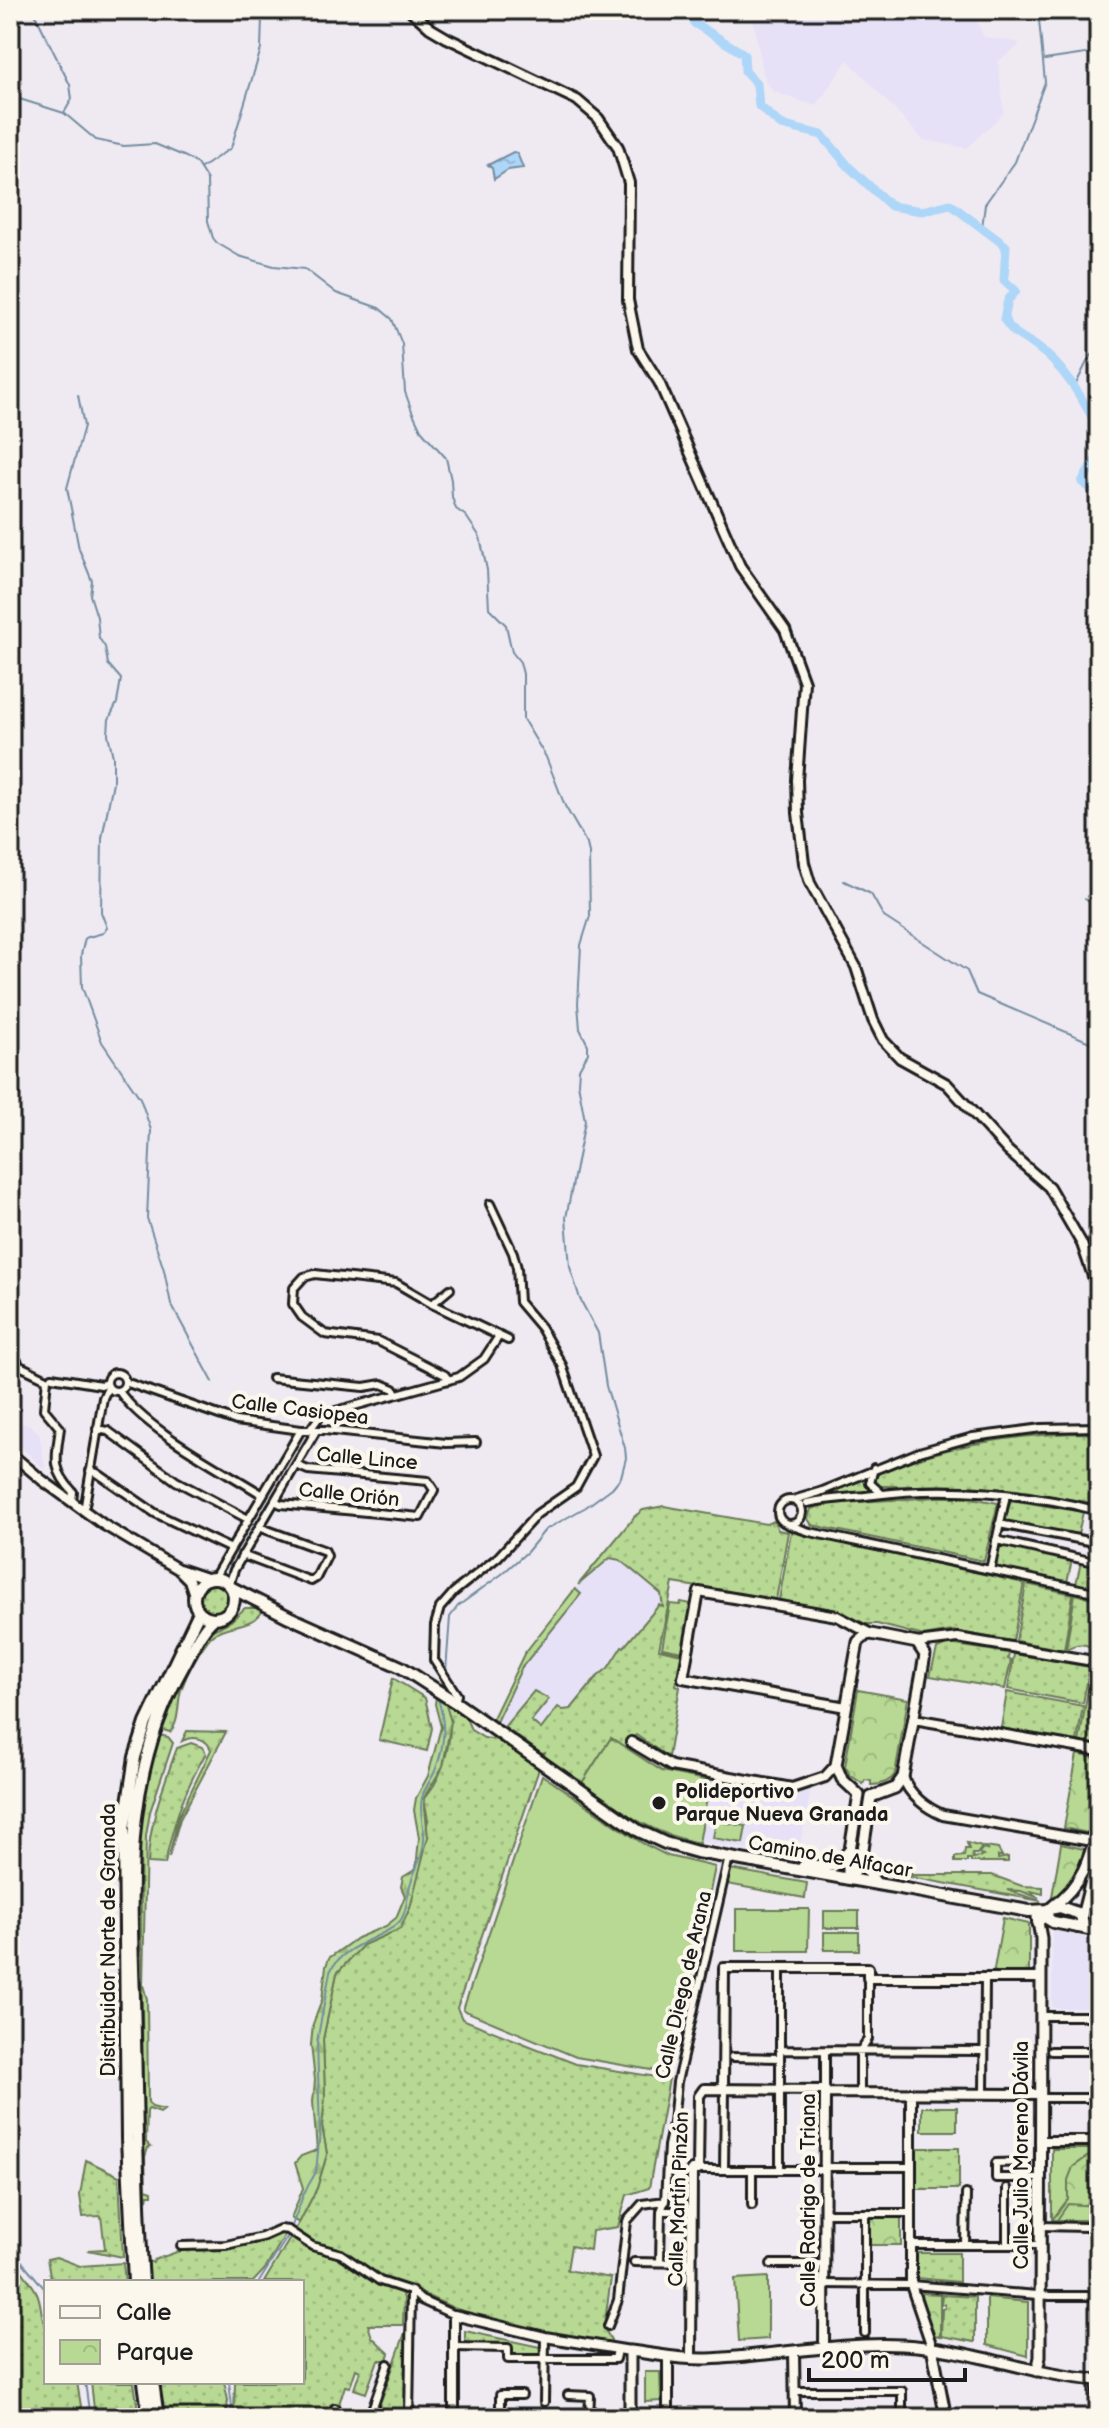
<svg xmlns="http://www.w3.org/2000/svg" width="1109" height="2428" viewBox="0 0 1109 2428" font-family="'Balsamiq Sans',sans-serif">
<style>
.built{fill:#e6e1f6}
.grass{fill:url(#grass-dots);stroke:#6a7a58;stroke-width:2}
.forest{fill:url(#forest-firs);stroke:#6a7a58;stroke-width:2}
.park{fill:url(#park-crowns);stroke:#6a7a58;stroke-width:2}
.garden{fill:#b7d993;stroke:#6a7a58;stroke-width:2}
.water{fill:url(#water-ripples);stroke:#738ca0;stroke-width:2}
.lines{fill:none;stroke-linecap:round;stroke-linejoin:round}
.stream{stroke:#738ca0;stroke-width:2}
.river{stroke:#add6f8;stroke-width:9}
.minor-casing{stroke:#1c1c1c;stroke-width:12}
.tertiary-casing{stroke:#1c1c1c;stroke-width:14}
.secondary-casing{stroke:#1c1c1c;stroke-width:15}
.primary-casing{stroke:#1c1c1c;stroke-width:16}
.minor{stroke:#fbf7ec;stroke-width:6}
.tertiary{stroke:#fbf7ec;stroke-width:8}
.secondary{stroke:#fbf7ec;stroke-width:9}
.primary{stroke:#fbf7ec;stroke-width:10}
.poi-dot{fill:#1c1c1c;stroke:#fbf7ec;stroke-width:3}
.labels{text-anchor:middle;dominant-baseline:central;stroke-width:8;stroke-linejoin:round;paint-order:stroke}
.street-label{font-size:20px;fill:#1c1c1c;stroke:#fbf7ec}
.poi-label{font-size:20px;font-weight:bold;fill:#1c1c1c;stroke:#fbf7ec;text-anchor:start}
</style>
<defs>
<pattern id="grass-dots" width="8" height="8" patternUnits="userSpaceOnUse" patternTransform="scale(2)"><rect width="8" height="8" fill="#b7d993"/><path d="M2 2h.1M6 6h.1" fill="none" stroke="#9dba7e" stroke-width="1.8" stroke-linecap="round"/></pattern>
<pattern id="forest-firs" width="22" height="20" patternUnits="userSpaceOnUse" patternTransform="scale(2)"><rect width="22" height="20" fill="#b7d993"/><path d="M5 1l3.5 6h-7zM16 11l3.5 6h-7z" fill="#9dba7e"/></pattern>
<pattern id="park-crowns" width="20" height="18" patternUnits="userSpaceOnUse" patternTransform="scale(2)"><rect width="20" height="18" fill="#b7d993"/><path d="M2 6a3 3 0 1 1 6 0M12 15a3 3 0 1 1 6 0" fill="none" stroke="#9dba7e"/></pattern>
<pattern id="water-ripples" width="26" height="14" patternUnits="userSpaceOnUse" patternTransform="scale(2)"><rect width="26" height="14" fill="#add6f8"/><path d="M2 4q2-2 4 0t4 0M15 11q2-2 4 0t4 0" fill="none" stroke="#94b7d4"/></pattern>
</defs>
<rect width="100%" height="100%" fill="#efeaf2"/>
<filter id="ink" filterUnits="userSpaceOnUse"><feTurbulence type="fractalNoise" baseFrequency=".0125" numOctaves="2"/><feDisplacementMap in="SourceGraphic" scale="16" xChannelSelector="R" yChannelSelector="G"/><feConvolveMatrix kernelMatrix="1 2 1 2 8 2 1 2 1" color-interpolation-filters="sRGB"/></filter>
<g filter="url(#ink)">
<path class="built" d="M751 10H977V21L984 37 1017 42 1020 45 998 61 1004 113 967 148 923 140 848 60 816 106 774 92 766 83 763 73Z
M10 1424H29L39 1433 46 1471 10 1436Z
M664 1506 708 1587 676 1582 670 1586 659 1649 682 1654 625 1747 612 1738 582 1783 492 1720 524 1654 624 1528 643 1510Z
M710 1781 786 1794 811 1789 798 1858 699 1841Z
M1052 1929 1099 1941V2008H1052Z"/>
<path class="grass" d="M1074 1433 1099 1434 1098 1504 1017 1490 962 1486H879L875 1480 879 1473C941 1446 1006 1436 1074 1433Z
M869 1474V1486L877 1493 819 1497Z
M938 1497H966L998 1503 984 1561 812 1525 808 1519 811 1509 827 1504Z
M1011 1500 1083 1512 1078 1534 1007 1523 1005 1520Z
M664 1506 766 1524 774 1521 778 1530 788 1532 776 1600 673 1583 659 1649 682 1654 676 1685 680 1687 668 1757 636 1735 625 1747 611 1738 582 1783 544 1756 545 1753 542 1754 504 1727 534 1691 549 1699 531 1721 541 1729 558 1707 563 1710 571 1709 597 1677 608 1668 622 1646 624 1647 659 1605 663 1607 661 1594 620 1560 610 1558 578 1585 635 1516 643 1510Z
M791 1532 1024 1583 1013 1641 952 1631 924 1636 877 1624H860L836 1610 779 1600Z
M1003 1544 1072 1560 1067 1582 997 1567 998 1548Z
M1081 1562 1099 1566V1589L1076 1584Z
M199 1598a15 15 0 1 1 30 0a15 15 0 1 1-30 0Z
M1026 1584 1073 1594 1064 1650 1016 1641Z
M1075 1594 1099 1600 1093 1649C1085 1642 1075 1644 1066 1649Z
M681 1602 691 1604 683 1652 662 1648 670 1604 680 1605Z
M245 1608H257L263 1611C249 1631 222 1621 208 1640 197 1654 187 1674 181 1690 177 1704 180 1722 170 1732L160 1729 186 1672 209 1632 231 1621Z
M949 1644 1009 1653 1008 1659 1011 1660 1005 1689 930 1676 937 1649Z
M1014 1654 1090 1667 1083 1703 1008 1689Z
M393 1678 425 1698 432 1728 427 1751 379 1740Z
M1007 1692 1083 1706 1077 1741 1001 1728Z
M445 1700 465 1715 471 1730 484 1738 505 1741 538 1765V1772L457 2008 462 2019 576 2064 669 2079 649 2188 627 2195 618 2227 592 2231 590 2250 571 2246 567 2270 611 2278 604 2328 611 2340 610 2344 520 2327 458 2310 421 2293 377 2278 337 2252 311 2242 295 2230 317 2188 327 2154 322 2126 325 2096 323 2039 337 1973 363 1945 400 1929 410 1908 428 1820 424 1798C441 1781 450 1749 450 1725 451 1715 444 1710 445 1700Z
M187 1731 226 1732 180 1819 169 1857 178 1818 211 1750C207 1738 193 1735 182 1741Z
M158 1735 168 1737 173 1743 150 1812 146 1836 143 1985 147 1999 148 2102 152 2107 164 2110 160 2113 149 2109 147 2111 146 2142 151 2147 148 2148 145 2157 146 2189 152 2191V2195H148L147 2200 144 2180 140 1837 146 1783Z
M191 1743 202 1747 206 1753C183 1793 174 1820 165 1864L148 1863C149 1822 163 1787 177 1748Z
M908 1863 912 1864 911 1875H992L1022 1886 1043 1887V1894L1031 1891V1892L1039 1898 1021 1891 1007 1890 1041 1901 905 1876Z
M917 2148H959V2189H917Z
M86 2160 119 2176 123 2257 88 2250 105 2249 101 2216 83 2217 80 2195Z
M287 2231 266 2268 253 2282H149L148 2260 153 2263 154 2260 188 2248 246 2245 276 2232Z
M292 2235 311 2250 339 2258 375 2283 400 2291 404 2298 403 2325H368L372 2337 389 2353 387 2360H378L366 2393 354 2389 360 2371 356 2369 350 2387 345 2386 338 2407 330 2405 325 2418H234L235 2382H302V2282H264Z
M917 2253H959V2282L917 2278Z
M56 2257 80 2266 123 2263 125 2282H47L51 2280 47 2259Z
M10 2263 17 2264C23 2273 32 2283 37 2293 42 2304 40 2316 46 2327V2382H77L83 2418H50L49 2410 10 2417Z
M942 2295 975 2297V2342L941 2336 942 2309 945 2308V2304H941Z
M407 2327 405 2418H375Z
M465 2331 540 2347V2357H511V2345L465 2344Z
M91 2382H134L139 2418H95Z
M159 2382H224L228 2400 226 2418H164Z"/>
<path class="forest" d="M436 1697 445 1702 451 1722 443 1766 424 1798 428 1837 410 1908 400 1929 363 1945 337 1973 323 2039 325 2096 322 2126 327 2154 317 2188 299 2223 291 2218 303 2188 295 2163 301 2156 317 2150 313 2102 315 2080 311 2045 313 2024 322 2000 326 1966 329 1958 357 1938 386 1926 396 1918 405 1896 401 1887 403 1877 416 1869 419 1838 414 1810 416 1798 428 1776 441 1727 435 1704Z"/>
<path class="park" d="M1092 1667 1099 1668V1745L1079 1742Z
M858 1690 908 1699 895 1774C890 1782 880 1785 871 1785V1781L865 1780 863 1784 850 1775 845 1766Z
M1077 1754 1099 1759V1790L1088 1833 1064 1828Z
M1061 1844 1084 1849C1079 1868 1073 1892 1052 1897Z
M1003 1918 1029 1924V1974L993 1975Z
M1052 2149H1099V2220H1052Z
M869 2218H901V2245H869Z
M920 2293 940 2294V2336L934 2335Z"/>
<path class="garden" d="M575 1589 581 1594 522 1667 496 1722 492 1720 524 1654Z
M611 1738 662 1771 710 1781 699 1843C648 1833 623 1812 582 1783Z
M542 1775 642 1843 668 1856 715 1867 699 1946 663 2072 576 2057 463 2010Z
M716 1821 746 1826 743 1843 713 1838Z
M967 1843 982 1847 977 1854H972L973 1858 983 1856 979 1853 983 1848 988 1851 985 1847 998 1849 1002 1856H998V1859L1008 1857V1862H971V1859H967V1862H955V1857L964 1856 965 1849H969Z
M730 1869 807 1883 805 1898 727 1884Z
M736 1909H809L808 1951H736Z
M824 1911H859V1928H824Z
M824 1932H859V1950H824Z
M922 2107H957V2131H922Z
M1052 2149H1099V2154L1087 2157 1073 2167 1068 2180V2199L1052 2220Z
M1068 2204 1096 2206V2220H1057Z
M768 2277V2339L739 2341 735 2279Z
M987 2298 1028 2302V2356L987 2345Z
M645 2372H660L661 2401 645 2402Z"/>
<path class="water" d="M513 152 517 153 523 168 508 170 494 179 492 168 488 165Z"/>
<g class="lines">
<path class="stream" d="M33 10 70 85 72 99 64 113
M1045 60 1099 52
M10 96 64 113 96 140 124 146 155 144 186 157 197 164 207 180 208 221 213 238 217 243 239 256 274 266 305 269 336 293 379 308 392 319 402 344 405 392 412 411 421 430 446 458 451 480 452 497 456 509 466 516 480 537 487 570 489 608 506 625 512 652 520 662 523 674V719L546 757 565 806 587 844 589 853 590 916 581 945 578 1004 580 1029 588 1045V1053L579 1069 578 1083 585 1121 566 1218 570 1267 580 1299 598 1333 606 1386 625 1448 626 1458 621 1477 612 1488 586 1507 545 1530 527 1552 502 1574 458 1606 450 1617 446 1671
M201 168 231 148 261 49 262 17
M982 228 985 204 1015 162 1045 82 1038 10
M1075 386 1088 360 1099 347
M78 395 84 426 67 488 79 549 92 581 90 595 97 617 99 638 105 647 108 664 121 679 117 703 109 719 108 734 113 757V782L102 838 101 912 107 928 103 933 85 938 81 955 82 987 102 1042 140 1098 151 1130 147 1218 164 1270 171 1304 213 1382
M844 881 871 894 884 917 967 971 977 994 1099 1046
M1085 899 1099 909
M10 2247 44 2288 46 2297
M259 2282 289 2234 304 2193 316 2172 320 2131 317 2042 330 1972C343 1942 393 1936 402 1918 408 1907 407 1893 411 1882 416 1866 425 1853 424 1835 423 1823 419 1811 422 1798 424 1789 431 1780 435 1771 445 1746 446 1724 438 1699
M85 2382 90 2418
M229 2382 232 2407 230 2418"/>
<path class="river" d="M693 10 694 23 744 54 745 71 757 84 759 106 781 125 822 135 849 167 891 206 922 211 950 204 1006 246 1004 280 1016 291 1008 300 1004 319C1015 337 1022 336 1037 347 1066 368 1082 399 1099 429
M1099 454 1082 482 1099 494"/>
<defs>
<path id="minor" d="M432 1304 450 1289
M10 1350 20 1366 47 1379 44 1409 60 1428C56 1458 51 1468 73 1492L72 1501
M107 1382a9 9 0 1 1 18 0a9 9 0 1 1-18 0Z
M52 1377 101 1385 106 1383
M272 1378 364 1387 382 1384 394 1389 396 1394
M449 1380 445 1375 378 1341 325 1334 302 1317 293 1304 294 1288 304 1277 315 1274 396 1283 432 1304 508 1340
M125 1382 236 1421 301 1430H325L446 1443 476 1442
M119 1391C145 1430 222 1469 263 1495
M97 1429 108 1431 176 1481 248 1519
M309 1431 320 1416 325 1414 459 1377 484 1359 499 1336
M874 1468 870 1483 881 1493
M90 1471 97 1473 155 1513 231 1549
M778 1512a12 12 0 1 1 24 0a12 12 0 1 1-24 0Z
M793 1500 820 1492 919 1452 973 1437 1042 1428 1099 1427
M275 1501 281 1504 420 1517 434 1490 428 1481 308 1470 296 1465
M807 1503C829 1498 851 1498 874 1495 947 1485 1028 1493 1099 1511
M82 1509 85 1505 103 1398 108 1387
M999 1524 1099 1543
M789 1525 810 1532 1099 1593
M996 1540 1099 1563
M242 1555 311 1581 316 1578 327 1556 325 1551 259 1527
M990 1570 1006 1495
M214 1578 301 1430
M229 1585 234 1570 316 1431
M455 1702 457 1695 434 1660 435 1625 440 1608 454 1592 498 1557 537 1514 576 1487 593 1456 562 1365 541 1328 519 1302 517 1268 513 1253 490 1204
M1041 2016H1099
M780 2050 984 2051
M1051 2051H1099
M732 2057 780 2058
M825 2090V2051
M860 2093V2051L868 2039V1978
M984 2093 985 1980
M1040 2098H1099
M825 2167H877
M880 2167H911
M698 2170H825
M724 2170 725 2089
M780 2170V1968
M1026 2178V2162L996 2163V2178H1040
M752 2205V2170
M661 2211H692
M825 2213H911
M1040 2226 1087 2227
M911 2245H1040
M965 2245 966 2194
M1007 2245V2188
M181 2246 226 2245 262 2237 280 2229 288 2230 312 2246 341 2254 380 2281 411 2291 421 2300 454 2315
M634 2262 692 2263
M660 2262 661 2211 665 2201 668 2146 673 2123 677 2082 729 1857
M771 2264H824
M824 2284 911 2285 1050 2296H1099
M608 2326 618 2300 627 2221 642 2204 665 2201
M865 2333V2213
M454 2347 508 2348V2359H615L617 2350
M795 2391H902V2418
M568 2395 590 2396 589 2418
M544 2402 545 2337
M331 2418 335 2408
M369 2418 388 2364
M409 2418 411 2291
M500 2418V2395H522"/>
<path id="tertiary" d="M410 10 430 28 447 38 577 100 598 118 618 147 629 183 628 300 638 349 659 382 740 566 785 630 804 682 797 780 798 813 804 863 810 883 856 967 873 1020 883 1040 900 1058 947 1084 1008 1151 1049 1187 1082 1244 1099 1294
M10 1453 42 1480 104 1525 178 1569 189 1580 194 1595
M179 1569 209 1579
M917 1643 958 1638 1099 1662
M846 1707 683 1678 699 1592 837 1616 871 1634
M914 1719 1099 1751
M631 1742 671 1766 792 1788 825 1777 836 1765
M903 1777C909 1795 926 1808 943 1815L1086 1840 1095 1837
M723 2089 724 1968H868V1978H1041
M825 2093 1041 2094
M911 2093V2285L932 2347
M1040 2141H1099
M794 2352 795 2418
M668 2357V2418
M691 2359 692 2170H698L699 2096 704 2089 825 2090 824 2349
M454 2418V2315L545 2337 630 2351"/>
<path id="secondary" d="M859 1795 842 1779 836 1765 858 1642 866 1635 871 1634 917 1643 925 1655 903 1777 895 1788 871 1797
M862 1856 866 1869 877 1884
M800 1870 804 1865 834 1866 849 1851
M848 1879V1862L859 1795
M851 1879 862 1856 871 1797
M1053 1906C1083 1885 1090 1856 1099 1823
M1082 1916 1099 1849
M932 2347 946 2418
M1037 2371 1040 2357 1041 1971V1938L1037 1917
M630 2418V2351C656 2354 681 2360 708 2359 773 2356 837 2342 902 2345 970 2348 1032 2376 1099 2380
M1097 2418 1098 2379"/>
<path id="primary" d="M194 1598a20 20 0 1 1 40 0a20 20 0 1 1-40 0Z
M232 1588 289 1617 401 1667 455 1702 639 1831 665 1843 697 1852 1029 1911 1048 1910
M1047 1912 1048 1919 1053 1922 1099 1931
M1038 1922 1049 1909 1060 1907 1080 1914 1083 1922 1077 1927
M134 2282 127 2139 124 1829 135 1757 146 1723 199 1612
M143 2282C137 2201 137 2120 135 2039 133 1907 116 1785 184 1665 193 1649 200 1631 213 1619
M144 2382 149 2418
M153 2382 158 2418"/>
</defs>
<use href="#minor" class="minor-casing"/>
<use href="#tertiary" class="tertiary-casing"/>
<use href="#secondary" class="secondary-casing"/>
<use href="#primary" class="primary-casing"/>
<use href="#minor" class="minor"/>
<use href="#tertiary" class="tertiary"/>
<use href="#secondary" class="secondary"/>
<use href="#primary" class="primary"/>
</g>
</g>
<circle class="poi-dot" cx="659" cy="1803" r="8"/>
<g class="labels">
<g class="street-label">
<text transform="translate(300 1410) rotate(7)">Calle Casiopea</text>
<text transform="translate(367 1459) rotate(5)">Calle Lince</text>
<text transform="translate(349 1495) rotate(6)">Calle Orión</text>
<text transform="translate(830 1857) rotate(10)">Camino de Alfacar</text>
<text transform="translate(109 1940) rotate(-90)">Distribuidor Norte de Granada</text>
<text transform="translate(684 1985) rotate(-77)">Calle Diego de Arana</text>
<text transform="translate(1022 2155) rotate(-90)">Calle Julio Moreno Dávila</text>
<text transform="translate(679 2199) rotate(-88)">Calle Martín Pinzón</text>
<text transform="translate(809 2200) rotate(-90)">Calle Rodrigo de Triana</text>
</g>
<g class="poi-label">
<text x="675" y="1792">Polideportivo<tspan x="675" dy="23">Parque Nueva Granada</tspan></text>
</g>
</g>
<rect width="1109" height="2428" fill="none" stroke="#fbf7ec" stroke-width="40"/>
<rect x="20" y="20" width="1069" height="2388" fill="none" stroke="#1c1c1c" stroke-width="3" filter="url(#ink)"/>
<rect x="44" y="2280" width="260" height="104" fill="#fbf7ec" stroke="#a29f99" stroke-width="2"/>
<rect x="60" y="2306" width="40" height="12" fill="#fbf7ec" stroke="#a29f99" stroke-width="2"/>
<text x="116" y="2320" font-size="24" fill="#1c1c1c">Calle</text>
<rect x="60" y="2340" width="40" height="24" fill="url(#park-crowns)" stroke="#a29f99" stroke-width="2"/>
<text x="116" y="2360" font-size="24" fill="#1c1c1c">Parque</text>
<path d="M809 2368v12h156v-12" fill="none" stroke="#1c1c1c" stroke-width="4"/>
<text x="821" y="2368" font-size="24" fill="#1c1c1c" stroke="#fbf7ec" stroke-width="6" paint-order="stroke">200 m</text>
</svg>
